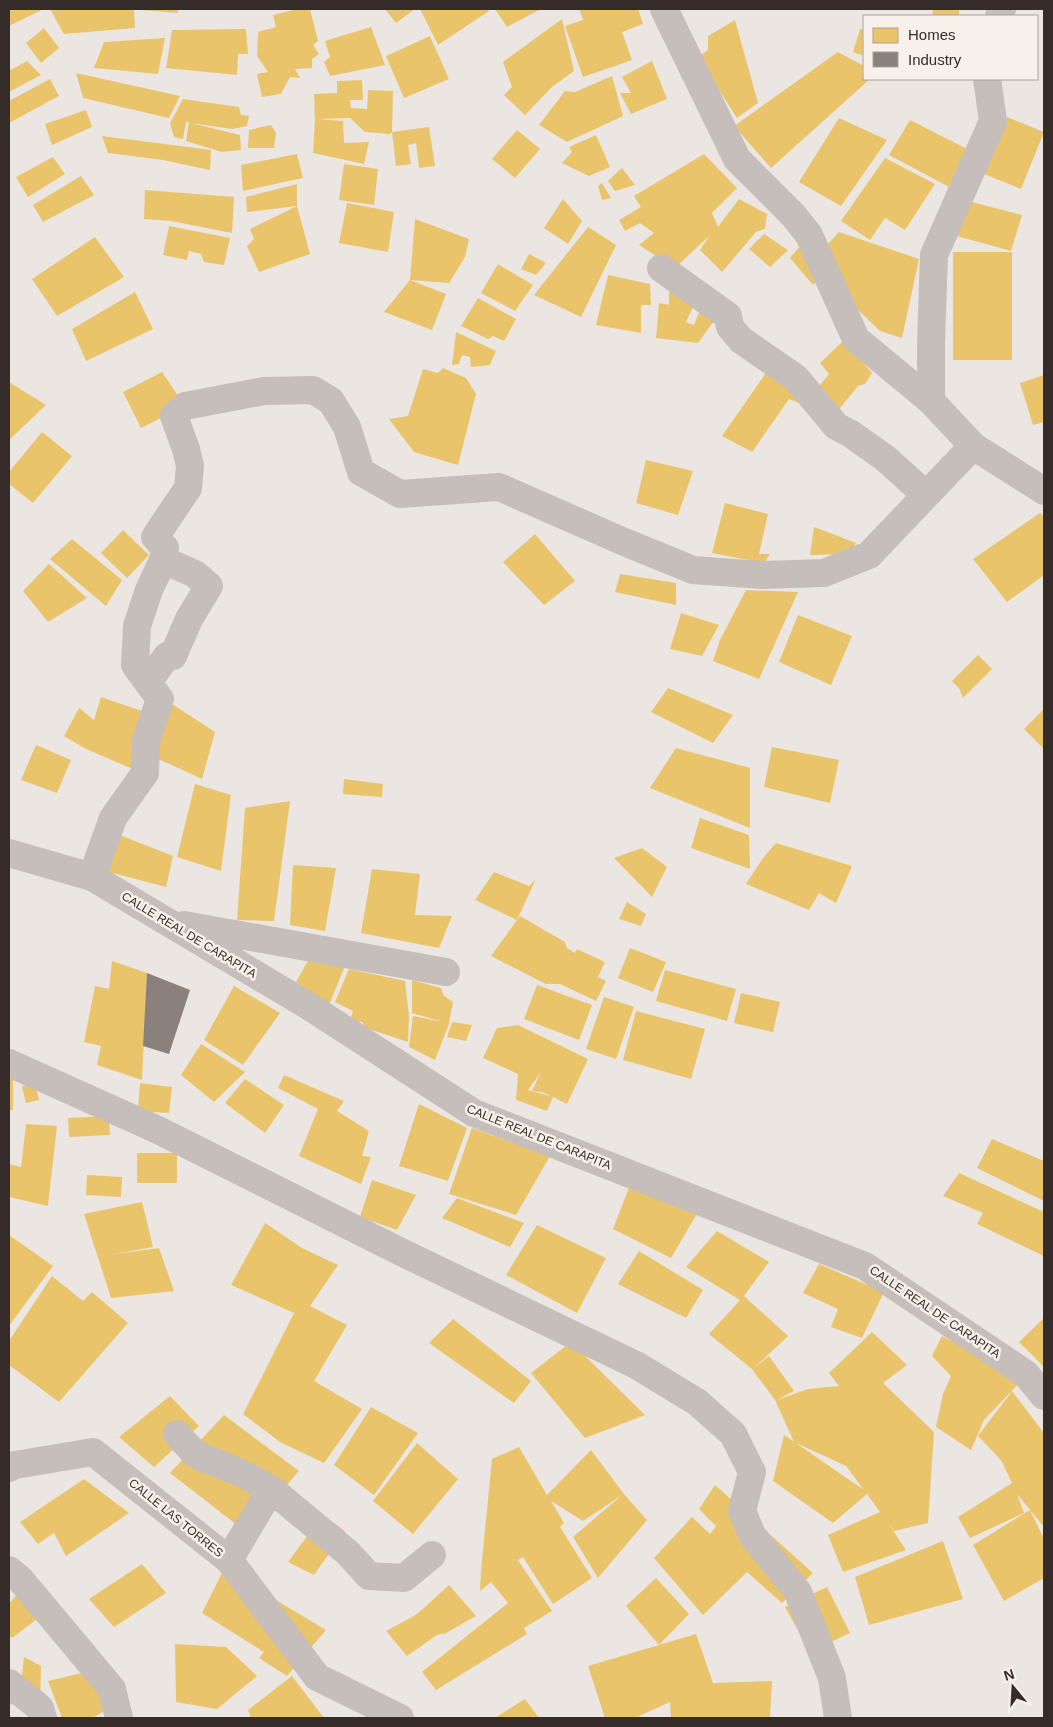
<svg xmlns="http://www.w3.org/2000/svg" width="1053" height="1727" font-family="Arial,sans-serif">
	<rect width="100%" height="100%" fill="#ece6e2"/>
	<!-- homes -->
	<path fill="#e9c46a" fill-rule="evenodd" d="M9,9H44L9,26Z
		M50,9H134L135,28L64,34Z
		M140,9H178V13L140,10Z
		M297,9H310L318,41L313,45L319,54L312,59V68L295,69L300,78L290,77L281,94L262,97L257,74L268,72L257,56L258,32L276,27L273,15Z
		M385,9H415L396,23Z
		M420,9H487L489,11L438,45Z
		M495,9H541L507,27Z
		M579,9H638L643,24L622,32L632,60L583,77L565,26L583,20Z
		M933,9H959V16H932Z
		M562,19L574,71L552,87L525,115L504,95L512,87L503,62Z
		M735,20L758,103L737,118L698,57L708,50V36Z
		M371,27L385,65L330,76L324,62L330,57L325,41Z
		M44,28L59,48L41,63L26,43Z
		M246,29L248,54H238L237,75L166,68L172,30Z
		M860,29H864V56L853,52Z
		M430,36L449,79L404,98L386,56Z
		M165,38L158,74L94,68L104,42Z
		M838,52L864,66V79H870L771,168L734,126Z
		M27,61L41,75L9,92V71Z
		M652,61L667,99L631,114L620,93H631L622,77Z
		M76,73L180,96L169,118L83,98Z
		M612,76L623,116L567,142L539,125L565,91L575,92Z
		M50,79L59,96L9,123V101Z
		M362,80L363,100H350L351,108L367,109L368,90L393,91L392,132L390,134L365,132L350,118L318,119L343,121L344,143L369,142L364,164L313,153L315,119L314,94L337,93V81Z
		M183,99L239,107L241,115L249,116L247,126L232,129L191,123L240,135L241,150L222,152L186,141L189,122H186L183,139L174,137L170,123Z
		M86,110L92,127L52,145L45,124Z
		M1007,117L1044,132L1021,189L984,174Z
		M839,118L887,140L841,206L799,182Z
		M910,120L975,153L953,189L889,155Z
		M271,125L276,133L274,148H248L249,130Z
		M429,127L435,166L419,168L416,143L408,145L411,164L396,166L392,132Z
		M517,130L540,149L515,178L492,159Z
		M596,135L610,167L589,176L562,163L572,152L569,147Z
		M102,136L211,150L210,170L163,160L108,153Z
		M297,154L303,178L243,191L241,165Z
		M704,154L737,188L712,213L718,227L739,199L767,214L765,229L756,232L722,272L700,250L709,236L675,268L639,245L654,233L640,223L625,231L619,220L641,207L634,196Z
		M53,157L65,174L28,197L16,177Z
		M885,158L935,184L905,230L885,218L870,240L841,221Z
		M344,164L378,169L374,205L339,200Z
		M622,168L635,185L615,191L608,181Z
		M81,176L94,195L43,222L33,205Z
		M602,183L611,198L602,200L598,186Z
		M297,184V206L247,212L246,197Z
		M145,190L234,197L232,233L171,221L144,219Z
		M563,199L582,221L568,244L544,228Z
		M972,202L1022,215L1011,251L957,236Z
		M347,203L394,212L388,252L339,243Z
		M297,206L310,254L259,272L247,246L254,239L250,229Z
		M415,219L469,239L465,257L449,283L410,280Z
		M169,226L230,238L224,265L204,262L201,254L189,251L187,260L163,255Z
		M588,227L616,245L581,317L534,295Z
		M839,232L919,259L902,338L880,331L849,301L827,245Z
		M764,234L788,250L770,267L749,249Z
		M95,237L124,277L57,316L32,279Z
		M799,247L824,274L813,285L790,258Z
		M953,252H1012V360H953Z
		M529,254L546,263L536,275L521,269Z
		M498,264L533,285L515,311L481,293Z
		M608,275L650,284L651,305H641V333L596,325Z
		M410,280L446,294L432,330L384,312Z
		M669,282L696,301L686,322L694,325L702,305L719,314L698,343L656,338L659,303L669,305Z
		M135,292L153,329L86,361L72,329Z
		M478,298L516,319L504,341L493,336L488,339L461,326Z
		M456,332L496,351L490,365L471,367L470,357L462,355L459,364L452,365Z
		M844,340L872,373L865,384L858,386L836,413L812,395L829,374L820,363Z
		M770,367L804,405L789,399L752,452L722,436Z
		M443,368L466,378L476,394L458,465L414,452L389,419L408,416L423,369L438,373Z
		M162,372L185,406L141,428L123,392Z
		M1044,375V422L1033,425L1020,383Z
		M9,382L46,405L9,440Z
		M42,432L72,456L33,503L9,484V472Z
		M646,460L693,471L678,515L636,503Z
		M725,503L768,514L759,554H770L764,563L712,553Z
		M1040,513L1044,517V575L1007,602L973,559Z
		M814,527L856,543L849,554L810,555Z
		M123,530L149,555L127,578L101,553Z
		M535,534L575,581L544,605L503,562Z
		M72,539L122,580L106,606L50,559Z
		M49,564L87,598L48,622L23,591Z
		M620,574L676,583V605L615,592Z
		M746,590L798,592L759,679L713,661L720,640Z
		M681,613L719,625L702,656L670,649Z
		M798,615L852,636L831,685L779,662Z
		M978,655L992,669L963,698L959,688L952,681Z
		M668,688L733,715L713,743L651,712Z
		M101,697L145,712L135,770L86,749L64,736L79,708L94,720Z
		M166,700L215,732L202,779L152,756Z
		M1044,709V749L1024,729Z
		M36,745L71,760L57,793L21,780Z
		M772,747L839,760L830,803L764,787Z
		M676,748L750,768V828L650,788Z
		M344,779L383,784L382,797L343,794Z
		M195,784L231,795L221,871L177,857Z
		M290,801L274,921L237,920L245,808Z
		M700,818L749,835L750,869L691,848Z
		M117,834L173,856L166,887L105,871Z
		M776,843L852,866L836,903L819,893L809,910L746,884L763,858Z
		M642,848L667,867L652,897L614,858Z
		M293,865L336,868L325,931L290,925Z
		M372,869L420,874L415,915L452,916L439,948L361,933Z
		M494,872L529,886L536,879L517,920L475,900Z
		M627,902L646,914L641,926L619,919Z
		M520,916L565,942L567,948L575,953L577,949L605,962L598,977L606,981L596,1001L560,984H546L491,956Z
		M630,948L666,962L653,992L618,978Z
		M310,957L345,966L329,1005L296,982Z
		M112,961L147,973L142,1080L97,1065L101,1046L84,1042L95,986L109,989Z
		M349,969L405,981L409,1016L408,1042L366,1028L362,1022L350,1021L353,1011L335,1002Z
		M665,970L736,989L727,1021L656,1001Z
		M412,980L441,988L444,996L453,1002L449,1024L435,1060L409,1047L413,1016L443,1022L412,1013Z
		M537,985L592,1005L579,1040L524,1019Z
		M234,986L280,1013L243,1065L204,1040Z
		M741,993L780,1002L773,1032L734,1023Z
		M604,997L634,1007L616,1059L586,1049Z
		M636,1011L705,1029L691,1079L623,1060Z
		M452,1022L472,1025L466,1041L447,1037Z
		M518,1025L588,1059L567,1104L553,1097L547,1111L516,1100L518,1074L483,1058L497,1028ZM541,1072L532,1091L542,1092L553,1097L528,1090Z
		M201,1044L245,1072L214,1102L181,1075Z
		M9,1067H13V1110H9Z
		M284,1075L344,1101L337,1111L369,1131L362,1156L371,1157L361,1184L299,1156L318,1109L278,1088Z
		M245,1079L284,1105L265,1133L225,1103Z
		M140,1083L172,1087L169,1113L138,1111Z
		M35,1084L39,1100L26,1103L22,1086Z
		M419,1104L467,1128L448,1181L399,1166Z
		M109,1116L110,1135L69,1137L68,1118Z
		M26,1124L57,1126L48,1206L9,1197V1164L21,1167Z
		M472,1128L550,1156L516,1215L449,1194Z
		M992,1139L1044,1161V1201L977,1168Z
		M137,1153H177V1183H137Z
		M959,1173L1044,1212V1256L977,1224L983,1213L943,1196Z
		M87,1175L122,1177L121,1197L86,1195Z
		M372,1180L416,1195L397,1230L360,1217Z
		M630,1185L698,1212L671,1258L613,1229Z
		M457,1198L524,1223L510,1247L442,1218Z
		M142,1202L153,1247L110,1255L159,1248L174,1291L111,1298L84,1214Z
		M265,1223L302,1248L338,1265L310,1306L347,1325L314,1381L362,1409L324,1463L280,1442L243,1414L294,1313L231,1285Z
		M537,1225L606,1258L577,1313L506,1275Z
		M717,1231L769,1262L744,1296L788,1336L754,1368L769,1356L794,1391L777,1400L808,1389L839,1386L829,1373L872,1332L907,1365L883,1383L934,1432L928,1523L894,1531L886,1520L906,1550L843,1572L828,1535L880,1512L867,1494L833,1523L773,1481L784,1435L793,1441L864,1490L846,1466L794,1442L775,1400L752,1369L709,1334L740,1300L686,1267Z
		M9,1235L53,1266L9,1326Z
		M639,1251L703,1290L686,1318L618,1284Z
		M819,1264L884,1292L862,1338L831,1327L838,1309L803,1293Z
		M52,1276L83,1301L92,1292L128,1323L59,1402L9,1365V1341Z
		M1044,1318V1367L1019,1342Z
		M453,1319L531,1381L514,1403L429,1343Z
		M942,1336L1023,1379L984,1420L971,1450L936,1427L943,1394L951,1376L932,1356Z
		M571,1342L645,1415L585,1438L531,1373Z
		M1012,1391L1044,1433V1527L1017,1494L1024,1513L970,1538L958,1517L1012,1483L1001,1460L978,1436Z
		M170,1396L199,1426L154,1467L119,1437Z
		M371,1407L418,1433L374,1495L334,1465Z
		M224,1415L299,1471L246,1532L170,1473Z
		M417,1443L458,1479L413,1534L373,1501Z
		M519,1447L547,1495L591,1450L624,1494L647,1520L598,1578L573,1537L622,1495L583,1521L551,1501L564,1523L560,1527L592,1578L553,1604L523,1557L518,1560L552,1611L524,1628L527,1634L436,1690L422,1672L508,1603L491,1582L480,1591L481,1570L492,1459Z
		M84,1479L129,1513L66,1556L54,1533L38,1544L20,1522Z
		M715,1485L813,1573L782,1603L747,1572L703,1615L654,1558L692,1517L710,1534L716,1526L699,1509Z
		M1030,1510L1044,1539V1578L1004,1601L973,1545Z
		M323,1515L345,1531L314,1575L288,1562Z
		M943,1541L963,1599L869,1625L855,1577Z
		M142,1564L166,1593L114,1627L89,1599Z
		M224,1569L326,1630L287,1676L259,1658L264,1652L202,1613Z
		M656,1578L689,1614L659,1645L696,1634L713,1683L772,1681L770,1718H671L670,1702L635,1718H605L588,1666L659,1645L626,1606Z
		M449,1585L476,1616L446,1633L437,1635L407,1656L386,1631L414,1616L424,1608Z
		M827,1587L850,1633L810,1652L785,1607Z
		M20,1590L45,1613L12,1638L9,1635V1604Z
		M175,1644L226,1647L257,1676L217,1709L176,1702Z
		M24,1657L41,1666L40,1708L9,1704V1683H21Z
		M90,1671L108,1709L92,1718H62L48,1681Z
		M292,1676L324,1718H251L248,1710Z
		M525,1699L539,1718H495Z"/>
	<!-- industry -->
	<path fill="#8a817c" d="M147,973L190,990L169,1054L143,1046Z"/>
	<g fill="none" stroke-linecap="round" stroke-linejoin="round">
		<!-- minor -->
		<path stroke="#c5bebb" stroke-width="28" d="M664,9L737,159L794,216L809,235L856,339L931,401L973,446L1044,491
			M999,16L1002,9
			M661,268L728,316L730,327L741,340L796,378L836,426L851,434L885,458L926,495
			M931,401V343L934,255L993,121L987,79
			M148,682L167,656H173L189,619L209,586L195,574L168,562L164,558
			M9,853L92,877L307,1005L474,1113L865,1266L1026,1374L1044,1396
			M92,877L113,818L145,773L146,741L160,699L135,665L137,626L149,590L164,558L165,548L155,537L188,488L190,466L186,449L174,416L185,406L264,391L313,390L331,401L347,427L361,472L400,494L499,487L622,541L693,570L762,575L824,573L869,555L973,446
			M184,925L446,972
			M9,1063L158,1130L399,1251L636,1365L697,1402L733,1434L752,1472L742,1511L752,1535L798,1592L832,1678L838,1718
			M177,1434L195,1454L241,1473L271,1489
			M9,1468L15,1465L93,1452L229,1560L317,1677L400,1718
			M229,1560L271,1489L348,1553L369,1576L404,1578L432,1555
			M9,1570L20,1579L112,1689L119,1718
			M9,1683L40,1708L43,1718"/>
	</g>
	<g text-anchor="middle" stroke-width="5" stroke-linejoin="round" paint-order="stroke">
		<!-- street labels -->
		<g font-size="12" fill="#352c2a" stroke="#f8f0eb">
			<text transform="translate(189 935) rotate(31)" y="4">CALLE REAL DE CARAPITA</text>
			<text transform="translate(539 1137) rotate(22)" y="4">CALLE REAL DE CARAPITA</text>
			<text transform="translate(935 1312) rotate(34)" y="4">CALLE REAL DE CARAPITA</text>
			<text transform="translate(176 1518) rotate(39)" y="4">CALLE LAS TORRES</text>
		</g>
	</g>
	<!-- border -->
	<rect width="1053" height="1727" fill="none" stroke="#352c2a" stroke-width="20"/>
	<!-- legend -->
	<rect x="863" y="15" width="175" height="65" fill="#f8f0eb" stroke="#aaa29e"/>
	<rect x="873" y="28" width="25" height="15" fill="#e9c46a" stroke="#aaa29e"/>
	<text x="908" y="40" font-size="15" fill="#352c2a">Homes</text>
	<rect x="873" y="52" width="25" height="15" fill="#8a817c" stroke="#aaa29e"/>
	<text x="908" y="65" font-size="15" fill="#352c2a">Industry</text>
	<!-- north arrow -->
	<g transform="translate(1013 1687) rotate(342)" stroke="#f8f0eb" stroke-width="4" paint-order="stroke">
	<path d="M0-4L9 19L0 12L-9 19Z" fill="#352c2a"/>
	<text y="-8" font-size="14" font-weight="bold" text-anchor="middle" fill="#352c2a">N</text>
	</g>
</svg>
